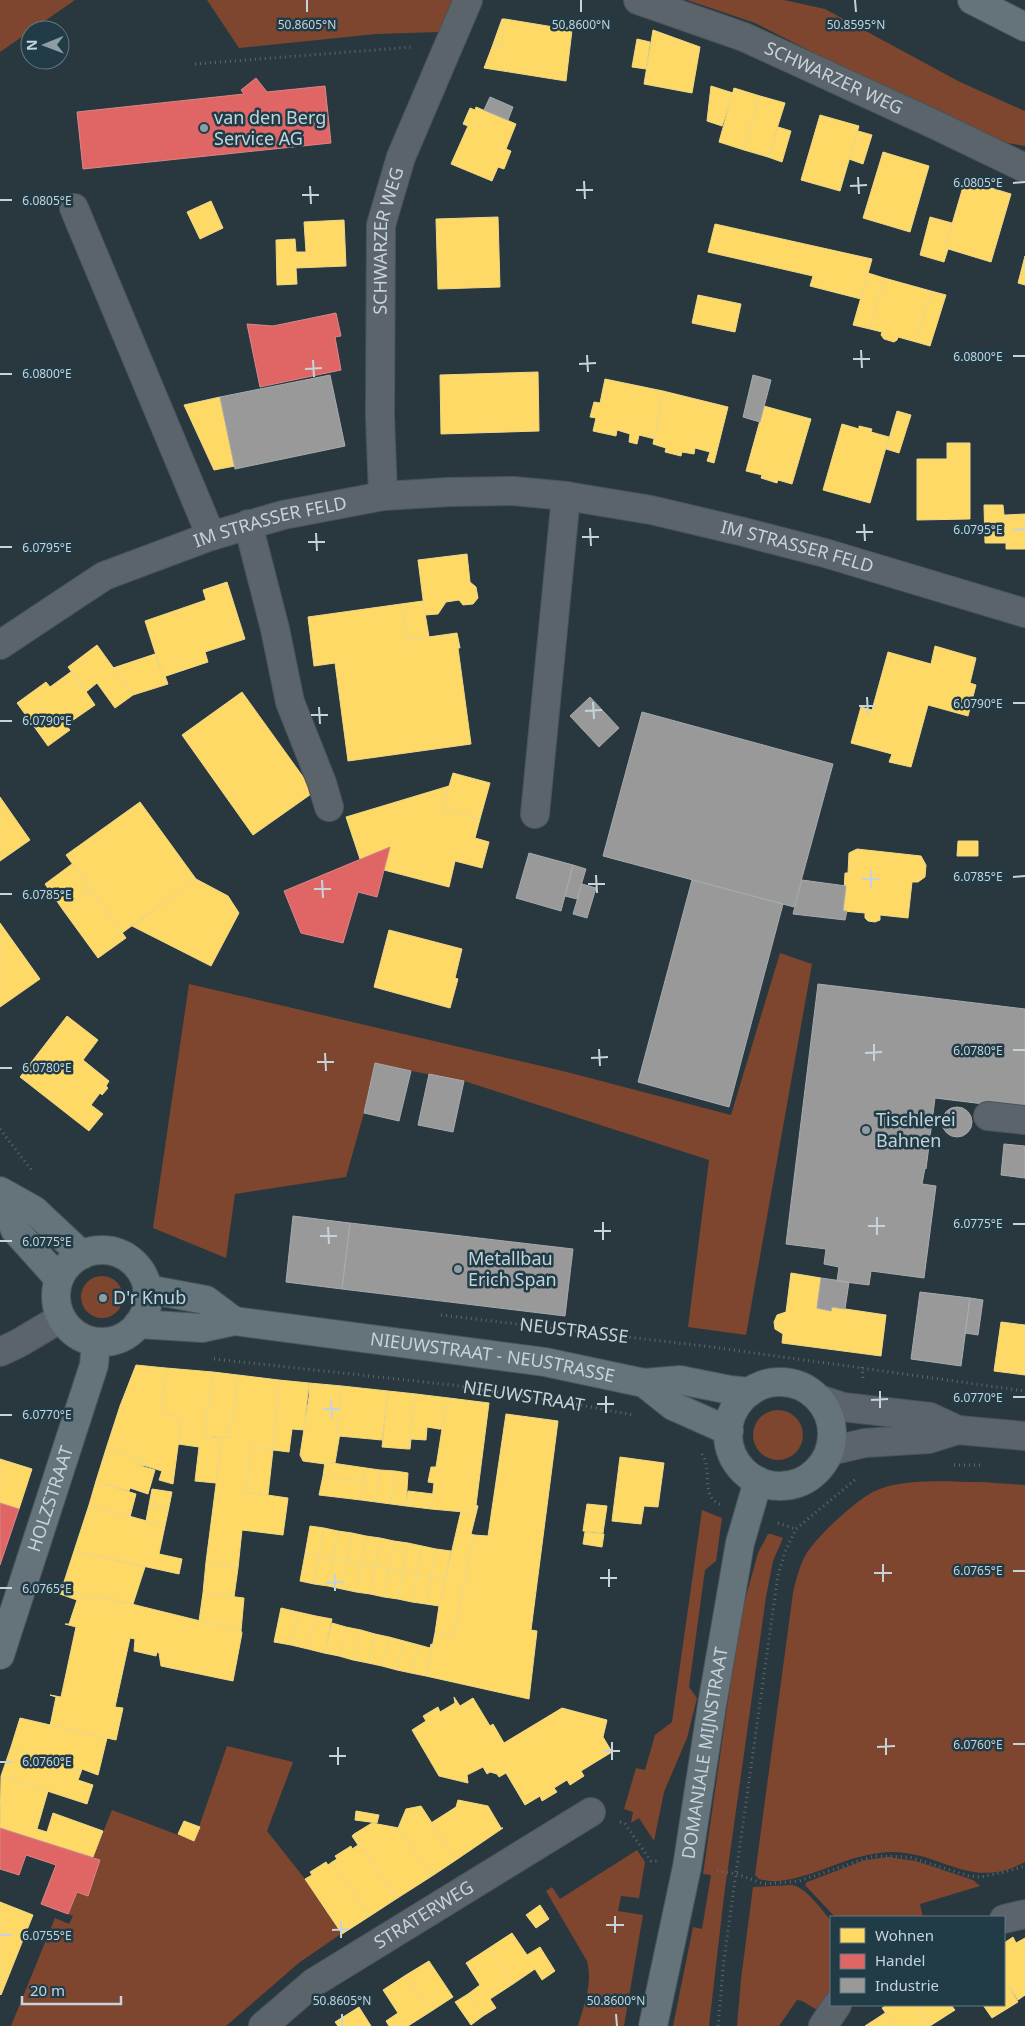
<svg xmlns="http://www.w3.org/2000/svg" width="1025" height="2026" font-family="'Noto Sans',sans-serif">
	<rect width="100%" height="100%" fill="#29383f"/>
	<!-- green -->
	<path fill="#7e452f" d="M0,0H75L0,52Z
		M207,0H455L440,32L376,34L239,48Z
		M687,0H784L825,9L960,82L1025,111V146L1008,143L952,120L828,60L755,23Z
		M780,953L812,964L746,1335L688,1327L709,1160L464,1081L375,1064L364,1113L346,1177L235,1194L226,1258L153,1228L189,984L563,1071L731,1115Z
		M81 1297a21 21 0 1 1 42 0a21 21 0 1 1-42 0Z
		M753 1435a25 25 0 1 1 50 0a25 25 0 1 1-50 0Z
		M981,1482L1025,1485V1862C970,1892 941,1850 888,1852C877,1853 866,1855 855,1858C828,1866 786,1888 759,1879L755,1875L793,1593C796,1580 799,1568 805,1556C814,1539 851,1505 868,1495C875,1490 884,1487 893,1485C921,1479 953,1482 981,1482Z
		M702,1510L722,1518L716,1561L705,1570L689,1687L697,1698L687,1738L664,1792L654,1841L639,1818L631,1823L633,1812L624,1809L636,1768L645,1770L655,1735L672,1722Z
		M768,1534H771L783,1538L773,1561L766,1597L724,1896L709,2026H673L693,1927L702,1929L711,1875L703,1874L740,1618L758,1553Z
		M227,1746L293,1762L267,1831L305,1879L341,1934L300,1962L226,2026H11L55,1918L69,1924L73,1916L68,1914L77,1892L88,1895L100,1860L93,1857L112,1810L194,1841Z
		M637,1850L645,1862L639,1898L621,1896L618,1911L643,1915L624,2026H578C584,2005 593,1983 587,1961L546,1891L552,1887L560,1899Z
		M888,1857L916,1861L973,1880L980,1886L920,1904L923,1917H835L805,1885L807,1882L865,1860Z
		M791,1885C804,1885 823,1911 831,1921V1993L820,2009L817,2010L802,2001L797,2000L779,2026H737L741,1979L753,1887Z"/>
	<!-- homes -->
	<path fill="#ffd966" stroke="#eed889" d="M502,19H505L501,48L492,47Z
		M505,19L572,30L566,81L484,68L492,47L501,48Z
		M653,30L700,47L692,93L644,84Z
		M637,39L650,42L646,69L632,67Z
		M711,86L733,93L722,126L707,121Z
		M734,88L760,96L744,150L719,142Z
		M760,96L785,103L768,157L744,150Z
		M476,107L516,124L506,149L511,151L504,169L498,167L492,181L451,164L468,126L463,124L470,108L475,110Z
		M820,115L859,126L840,191L801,180Z
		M778,127L791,131L782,162L768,157Z
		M858,131L872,135L863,164L849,159Z
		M883,152L929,166L910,232L863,218Z
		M965,180L1011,194L991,262L945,248Z
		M211,201L223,228L200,239L187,212Z
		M498,217L500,287L438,289L436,219Z
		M930,217L952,223L945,248L948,249L944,262L920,255Z
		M344,220L346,266L296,268L297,284L277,285L276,240L295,239L296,252H306L304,222Z
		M715,224L872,259L861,299L810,286L813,276L708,252Z
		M1025,256V285L1018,283Z
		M868,273L884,278L870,329L853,325Z
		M884,278L931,291L916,342L898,337L897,340L894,342L884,339L881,335L882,332L870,329Z
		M931,291L946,295L930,346L916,342Z
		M698,295L741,304L735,332L692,323Z
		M538,372L539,431L441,434L440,375Z
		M605,379L663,391L655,439L639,435L637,444L629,442L630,434L617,430L616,436L593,431L596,418L590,417L594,402L600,403Z
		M663,391L728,407L714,463L707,461L710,452L695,448L694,454L682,452L681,456L665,452L666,448L653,444Z
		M220,397L235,466L214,470L184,405Z
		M764,406L811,419L792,484L778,480L777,483L761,478L762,475L746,471Z
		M897,411L911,415L899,453L886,449Z
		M842,424L859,429V426L872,429L871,432L889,437L870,503L823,490Z
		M947,443H970V519L917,520V459H947Z
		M984,505H1003L1004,515H1006V543H985Z
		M1025,514V549H1006V515Z
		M467,554L470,582L476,587L478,598L473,604L463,605L459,600L446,602L438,614L425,615L418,560Z
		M227,582L245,639L205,652L208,662L163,677L145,621L206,600L203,590Z
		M423,601L429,637L407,640L401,604Z
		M401,604L407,640L457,633L460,648H458L471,744L348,761L335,663L314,666L308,617Z
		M97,645L133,695L115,708L97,683L86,692L68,667Z
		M935,646L976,658L970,683L976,685L968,716L928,705L911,767L889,762L892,754L851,743L861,707L872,710L888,652L931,664Z
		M155,654L163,677L165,676L168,684L133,695L113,668Z
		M72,671L95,705L66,725L70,730L48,746L17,703L46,682L50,687Z
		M242,692L314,792L253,835L182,735Z
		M453,773L490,783L480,819L442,809Z
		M449,786L442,809L480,819L475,838L489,842L482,868L455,861L449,887L384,870L390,847L360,859L346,817Z
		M0,797L30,840L0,861Z
		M140,802L196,879L122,933L66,855Z
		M958,841H978V856H957Z
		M857,849L921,856L926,865L925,877L918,882H912L908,918L880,915V920L875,922L868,921L865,918V913L843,911L845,873H848L849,853Z
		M72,864L91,889L63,910L45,884Z
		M196,879L228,896L239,913L211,966L132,926Z
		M91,889L126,938L98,958L63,910Z
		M0,923L40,979L0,1007Z
		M389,930L462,949L455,978L458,979L450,1008L374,987Z
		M67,1016L98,1040L83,1060L109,1081L106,1086L108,1088L102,1095L100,1093L91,1105L103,1114L89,1131L20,1077Z
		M791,1273L821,1278L817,1308L831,1311L832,1307L886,1315L881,1356L782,1343L783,1334L775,1329L774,1322L777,1315L786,1312Z
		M1001,1322L1025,1325V1375L994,1371Z
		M136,1365L166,1368L161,1414L182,1416L173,1484L159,1480L162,1471L146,1466L147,1463L142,1462V1459L106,1449L120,1406Z
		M166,1368L213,1372L204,1436L222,1438L216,1483L195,1481L199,1447L178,1444L182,1416L161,1414Z
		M213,1372L238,1375L233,1422H230L229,1438L204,1436Z
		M238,1375L279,1380L273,1450L251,1447L246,1492L288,1498L283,1535L242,1530L238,1568L206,1562L222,1438H229L230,1422H233Z
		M279,1380L309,1383L304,1430L292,1429L289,1452L273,1450Z
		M309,1383L342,1386L336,1433H340L335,1463L325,1462V1464L303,1461L300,1455L309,1397Z
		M342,1386L388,1391L382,1440L339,1436L340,1433H336Z
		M388,1391L416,1394L408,1449L382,1447Z
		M416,1394L449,1398L442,1427L439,1429L427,1427L426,1440L411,1439L410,1449H408Z
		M449,1398L489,1403L475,1513L431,1509L434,1483L428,1482L431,1467H436L442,1429H439L442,1427Z
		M506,1414L558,1421L531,1630L537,1631L529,1699L426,1676L435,1633L453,1637L474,1535L488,1536Z
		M251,1447L273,1450L268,1495L246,1492Z
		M106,1449L142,1459V1462L147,1463L146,1466L137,1465L155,1470L148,1494L130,1488L129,1491L96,1481Z
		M620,1457L664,1463L658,1507L644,1506L641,1524L612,1521Z
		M0,1459L32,1469L19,1509L0,1503Z
		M325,1462L366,1468L364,1481L323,1476Z
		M366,1468L380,1470L376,1502L361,1500Z
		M380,1470L395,1471L391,1504L376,1502Z
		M395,1471L408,1473L406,1506L391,1504Z
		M323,1476L364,1481L361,1500L319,1495Z
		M96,1481L136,1494L130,1517L89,1505Z
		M152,1489L172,1492L169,1507L149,1505Z
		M408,1491L433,1494L431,1509L406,1506Z
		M587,1504L607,1506L603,1533L583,1531Z
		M89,1505L165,1526L159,1554L182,1559L179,1574L74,1551Z
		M149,1505L169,1507L165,1526L146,1521Z
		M476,1505L478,1506L471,1534L474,1535L453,1637L435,1633L439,1606L461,1511L475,1513Z
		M310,1526L324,1528L319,1556L305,1554Z
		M324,1528L338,1531L333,1559L319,1556Z
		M338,1531L352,1533L347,1561L333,1559Z
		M585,1532L604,1534L602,1547L583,1544Z
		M352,1533L366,1536L361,1564L347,1561Z
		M366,1536L380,1538L375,1566L361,1564Z
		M380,1538L394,1541L389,1569L375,1566Z
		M394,1541L408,1543L403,1571L389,1569Z
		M408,1543L422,1546L417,1574L403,1571Z
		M422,1546L436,1549L431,1576L417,1574Z
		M436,1549L451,1551L445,1579L431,1576Z
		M74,1551L145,1567L133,1604L99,1596L97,1601L61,1591Z
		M305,1554L319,1556L314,1584L300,1581Z
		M319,1556L333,1559L328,1586L314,1584Z
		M333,1559L347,1561L342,1589L328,1586Z
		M347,1561L361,1564L356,1592L342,1589Z
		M206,1562L238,1568L234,1597L203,1593Z
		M361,1564L375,1566L370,1594L356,1592Z
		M375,1566L389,1569L384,1597L370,1594Z
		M389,1569L403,1571L398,1599L384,1597Z
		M403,1571L417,1574L412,1602L398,1599Z
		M417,1574L431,1576L426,1604L412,1602Z
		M431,1576L445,1579L439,1606L426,1604Z
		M61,1591L97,1601L99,1596L241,1631L242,1633L233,1681L161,1666L159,1653L157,1652L156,1656L134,1651L135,1639L130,1638L115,1707L123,1708L116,1740L50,1726L56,1697L50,1695L61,1697L76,1627L65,1624H69L77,1600L60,1594Z
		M203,1593L244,1598L241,1631L199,1621Z
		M281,1608L298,1612L291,1645L274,1642Z
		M298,1612L316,1616L308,1649L291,1645Z
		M316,1616L332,1619L324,1653L308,1649Z
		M332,1623L346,1627L339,1656L324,1653Z
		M346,1627L361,1630L353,1660L339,1656Z
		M361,1630L375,1634L368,1663L353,1660Z
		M375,1634L389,1637L382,1666L368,1663Z
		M389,1637L404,1641L397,1670L382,1666Z
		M404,1641L419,1645L411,1673L397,1670Z
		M431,1644L433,1645L426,1676L411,1673L419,1645L430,1648Z
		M454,1697L460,1706L473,1698L490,1726L493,1724L504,1743L562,1708L607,1720L603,1737L612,1752L581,1771L584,1776L570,1785L567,1780L554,1788L557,1792L542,1801L540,1796L525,1805L506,1773L499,1777L497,1774L490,1772L487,1774L483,1767L467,1775L468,1783L439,1776L412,1730L426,1721L423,1716L438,1707L440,1712L455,1703Z
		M20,1718L107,1738L98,1775L82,1769L81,1772L11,1747Z
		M11,1747L81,1772L78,1780L93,1785L87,1804L1,1776Z
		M1,1776L48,1791L37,1829L47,1832L53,1813L103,1831L93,1857L0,1828Z
		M458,1800L488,1806L501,1828H503L456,1860L431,1823L456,1807Z
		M421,1806L456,1860L432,1876L398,1828L406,1809Z
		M356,1811L379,1815L377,1823L355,1820Z
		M184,1821L200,1827L194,1841L178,1834Z
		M372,1823L399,1828L432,1876L396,1899L354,1834Z
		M354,1834L396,1899L370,1916L332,1862L337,1859L335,1856L351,1846L352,1849L358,1845L352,1836Z
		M326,1862L328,1865L332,1862L370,1916L342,1934L305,1879L312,1875L310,1872Z
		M0,1902L33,1915L1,1995L0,1994Z
		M540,1905L549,1919L536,1928L526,1915Z
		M512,1933L527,1955L540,1947L555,1971L542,1980L535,1969L513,1984L489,1948Z
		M1013,1937L1016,1943L1025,1938V1995L1018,2000L1004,1979V1943Z
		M489,1948L513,1984L490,1999L496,2008L483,2016L468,1994L480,1985L466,1963Z
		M429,1961L453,1997L430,2012L406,1975Z
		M406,1975L430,2012L408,2026H389L386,2021L398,2013L383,1990Z
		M1004,1979L1018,2002L992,2018L983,2005H1004Z
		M468,1994L483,2016L471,2025L455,2002Z
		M887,2005H916L930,2026H895L882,2008Z
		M916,2005H951L955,2010L930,2026Z
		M359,2007L371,2026H338L335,2022Z
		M886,2012L895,2026H865L885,2013Z"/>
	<!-- shops -->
	<path fill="#e06666" stroke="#d88789" d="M256,78L267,92L325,86L331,143L83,169L77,112L244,94L241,90Z
		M336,313L341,336L335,337L341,370L260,387L247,324L273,326Z
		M390,847L377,897L358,892L343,943L301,933L284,891Z
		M0,1503L19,1509L0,1565Z
		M0,1828L100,1860L88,1896L77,1892L68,1914L41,1904L56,1865L26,1855L19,1875L0,1869Z"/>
	<!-- industry -->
	<path fill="#999" stroke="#a6abad" d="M490,97L513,107L508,120L484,110Z
		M330,375L345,446L235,469L220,397Z
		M753,375L771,380L760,422L743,417Z
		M590,697L619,728L599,747L570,716Z
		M642,712L833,764L794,907L603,856Z
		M529,853L573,865L561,911L516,898Z
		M573,865L586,869L577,899L565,896Z
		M692,880L783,904L729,1107L638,1082Z
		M802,880L846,886L843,911H847L845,920L793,914Z
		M582,884L596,888L587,918L573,914Z
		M818,984L1025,1009V1109L935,1098L926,1169L925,1168L922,1184L936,1186L924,1278L871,1271L869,1285L837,1281L839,1267L824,1264L826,1249L786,1244Z
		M375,1063L411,1071L399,1121L364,1113Z
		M429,1074L464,1081L453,1132L418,1125Z
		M942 1122a15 15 0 1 1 30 0a15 15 0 1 1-30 0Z
		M1004,1144L1025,1146V1178L1001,1175Z
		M293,1216L350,1223L342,1289L286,1282Z
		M350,1223L573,1249L565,1316L342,1289Z
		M821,1278L849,1282L845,1309L832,1307L831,1311L817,1308Z
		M920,1292L970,1298L961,1366L911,1359Z
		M970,1298L983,1300L978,1335L965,1333Z"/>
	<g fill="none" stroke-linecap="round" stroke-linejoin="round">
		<defs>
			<g id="minor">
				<path id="s3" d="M638,0L744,37L938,126L1025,168"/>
				<path d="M74,208L211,536"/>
				<path id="s4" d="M383,496L380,416L381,225L401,157L468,0"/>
				<path d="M248,524L275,629L290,702L322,783L329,807"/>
				<path id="s5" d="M0,645L104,576L211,536L283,515L383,496L449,492L513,491L566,496L651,510L744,532L825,553L1025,613"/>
				<path d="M535,814L566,496"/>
				<path d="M988,1116L1025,1120"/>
				<path d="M0,1352L19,1343L61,1318"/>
				<path d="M819,1399L843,1407L930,1417L958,1430L1025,1436"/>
				<path d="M830,1451L865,1443L929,1439L958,1430"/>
				<path d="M1004,1919L1025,1914"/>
				<path id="s6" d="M263,2026L313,1983L591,1812"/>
				<path d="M823,2026L837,2005"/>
			</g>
			<g id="major">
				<path d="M972,0L1025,27"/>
				<path d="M0,1191L34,1210L82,1255"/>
				<path d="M0,1193L15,1230L59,1279"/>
				<circle cx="102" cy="1296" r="46"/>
				<path d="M147,1289L206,1300L234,1321"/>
				<path id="s7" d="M138,1324L202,1328L234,1321L545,1362L644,1383L680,1380L730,1390L750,1392"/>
				<circle cx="780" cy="1434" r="52"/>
				<path d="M644,1383L673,1406L729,1431"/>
				<path id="s8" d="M0,1655L94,1365L96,1342"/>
				<path id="s9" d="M653,2026L687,1867L712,1705L740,1543L758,1481"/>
			</g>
		</defs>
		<!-- minor casing -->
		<use href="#minor" stroke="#49555b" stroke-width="30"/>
		<!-- major casing -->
		<use href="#major" stroke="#49555b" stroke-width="30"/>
		<!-- path -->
		<g stroke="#5e696e" stroke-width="3" stroke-dasharray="1 4" stroke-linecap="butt">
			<path d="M195,64L413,47"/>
			<path d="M0,1129L32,1171"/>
			<path d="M112,1244L125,1257L138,1259"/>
			<path id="s1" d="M441,1315L712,1347L1025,1391"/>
			<path id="s2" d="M214,1359L452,1385L569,1403L633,1415"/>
			<path d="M862,1367L863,1379"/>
			<path d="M702,1454C704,1457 706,1461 706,1465C709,1478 704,1499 720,1504"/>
			<path d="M954,1465H980"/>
			<path d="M778,1523L796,1529"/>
			<path d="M620,1822L625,1824L651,1861H657"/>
			<path d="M717,1871L737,1874L764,1884L799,1881L874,1856L909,1857L969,1876L981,1877L1005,1872L1025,1866"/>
			<path d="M718,2026L724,1959L778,1575L785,1552L796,1529L857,1478"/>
		</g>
		<!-- minor -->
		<use href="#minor" stroke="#5a646a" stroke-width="28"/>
		<!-- major -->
		<use href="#major" stroke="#64747a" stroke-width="28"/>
	</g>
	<!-- ticks -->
	<path fill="none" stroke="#c5d4db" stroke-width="2" d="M307,0V12M581,0V12M855,0L856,12M858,177L859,194M584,181L585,199M1013,183L1025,182M310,186L311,204M850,186L867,185M576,190H593M302,195H319M0,200H12M861,350L862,368M587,355L588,372M1013,356H1025M853,359H870M313,360L314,377M579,364L596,363M305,369L322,368M0,374H12M864,524L865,541M590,528L591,546M1013,530L1025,529M856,532H873M316,533L317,551M582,537H599M308,542H325M0,547H12M867,697L868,714M593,702L594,719M1013,703H1025M859,706H876M319,707L320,724M585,711L602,710M311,715H328M0,721H12M871,870V888M596,875L597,893M1013,877L1025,876M862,879H879M322,880L323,898M588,884H605M314,889H331M0,894H12M874,1044V1061M599,1049L600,1066M1013,1050H1025M325,1053L326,1071M865,1053L882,1052M591,1058L608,1057M317,1062H334M0,1068H12M877,1217V1235M603,1222V1240M1013,1224H1025M868,1226H885M328,1227L329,1244M594,1231H611M320,1236H337M0,1241H12M880,1391V1408M606,1396V1413M1013,1397H1025M331,1400L332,1418M871,1400L888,1399M597,1404H614M323,1409H340M0,1415H12M883,1564V1582M609,1569V1587M1013,1571H1025M874,1573H892M335,1574V1591M600,1578H617M326,1583L343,1582M0,1588H12M886,1738V1755M612,1742V1760M1013,1744H1025M338,1747V1765M877,1747L895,1746M603,1751H620M329,1756H346M0,1762H12M615,1916V1933M341,1921V1938M606,1925H624M332,1930L349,1929M0,1935H12M342,2014V2026M616,2014L617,2026"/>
	<!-- markers -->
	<g fill="#8e9da4" stroke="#213b47" stroke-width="2">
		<circle cx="204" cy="128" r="5"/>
		<circle cx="866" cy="1130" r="5"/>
		<circle cx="458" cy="1269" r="5"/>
		<circle cx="103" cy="1298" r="5"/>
	</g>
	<g text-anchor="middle" stroke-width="5" stroke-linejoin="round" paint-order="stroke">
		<!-- street labels -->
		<g font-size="18" fill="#c5d4db" stroke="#213b47">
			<text dy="6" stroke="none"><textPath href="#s3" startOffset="211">SCHWARZER WEG</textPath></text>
			<text dy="6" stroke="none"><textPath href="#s4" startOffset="256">SCHWARZER WEG</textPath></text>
			<text dy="6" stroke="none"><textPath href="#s5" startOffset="300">IM STRASSER FELD</textPath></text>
			<text dy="6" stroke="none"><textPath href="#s5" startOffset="836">IM STRASSER FELD</textPath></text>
			<text dy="6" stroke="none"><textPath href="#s1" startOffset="134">NEUSTRASSE</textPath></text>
			<text dy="6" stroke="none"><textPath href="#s7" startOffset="358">NIEUWSTRAAT - NEUSTRASSE</textPath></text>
			<text dy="6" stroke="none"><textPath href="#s2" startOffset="312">NIEUWSTRAAT</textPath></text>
			<text dy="6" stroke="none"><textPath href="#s8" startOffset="164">HOLZSTRAAT</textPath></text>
			<text dy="6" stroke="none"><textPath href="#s9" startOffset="278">DOMANIALE MIJNSTRAAT</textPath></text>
			<text dy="6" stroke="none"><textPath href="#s6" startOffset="196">STRATERWEG</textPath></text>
		</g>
		<!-- poi labels -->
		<g font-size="18" fill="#c5d4db" stroke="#213b47" text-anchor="start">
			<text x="214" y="124">van den Berg<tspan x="214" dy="21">Service AG</tspan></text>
			<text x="876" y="1126">Tischlerei<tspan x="876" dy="21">Bahnen</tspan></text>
			<text x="468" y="1265">Metallbau<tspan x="468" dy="21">Erich Span</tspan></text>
			<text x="113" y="1304">D'r Knub</text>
		</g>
	</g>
	<g font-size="12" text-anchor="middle" fill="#c5d4db" stroke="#213b47" stroke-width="5" stroke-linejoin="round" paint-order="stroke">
		<text x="307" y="29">50.8605°N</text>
		<text x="581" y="29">50.8600°N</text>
		<text x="856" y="29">50.8595°N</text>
		<text x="978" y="187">6.0805°E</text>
		<text x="47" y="205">6.0805°E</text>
		<text x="978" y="361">6.0800°E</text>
		<text x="47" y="378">6.0800°E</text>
		<text x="978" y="534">6.0795°E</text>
		<text x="47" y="552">6.0795°E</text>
		<text x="978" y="708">6.0790°E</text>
		<text x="47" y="725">6.0790°E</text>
		<text x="978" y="881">6.0785°E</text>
		<text x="47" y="899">6.0785°E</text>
		<text x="978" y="1055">6.0780°E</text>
		<text x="47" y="1072">6.0780°E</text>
		<text x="978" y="1228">6.0775°E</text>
		<text x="47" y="1246">6.0775°E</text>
		<text x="978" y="1402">6.0770°E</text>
		<text x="47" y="1419">6.0770°E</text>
		<text x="978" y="1575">6.0765°E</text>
		<text x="47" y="1593">6.0765°E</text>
		<text x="978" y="1749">6.0760°E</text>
		<text x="47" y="1766">6.0760°E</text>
		<text x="47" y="1940">6.0755°E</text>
		<text x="342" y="2005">50.8605°N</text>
		<text x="616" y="2005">50.8600°N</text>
	</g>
	<!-- legend -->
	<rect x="830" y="1916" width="175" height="90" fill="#213b47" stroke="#637882"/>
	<rect x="840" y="1928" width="25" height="15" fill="#ffd966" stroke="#637882"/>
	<text x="875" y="1941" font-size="15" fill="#c5d4db">Wohnen</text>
	<rect x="840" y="1954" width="25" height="15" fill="#e06666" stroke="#637882"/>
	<text x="875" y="1966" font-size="15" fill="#c5d4db">Handel</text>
	<rect x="840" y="1978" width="25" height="15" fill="#999999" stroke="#637882"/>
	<text x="875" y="1991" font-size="15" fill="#c5d4db">Industrie</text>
	<!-- north arrow -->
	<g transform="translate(45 45) rotate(269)"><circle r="24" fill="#213b47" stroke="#637882"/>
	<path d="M0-4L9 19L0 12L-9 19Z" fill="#8e9da4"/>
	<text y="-8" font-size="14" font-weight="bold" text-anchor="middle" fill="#c5d4db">N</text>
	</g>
	<!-- scale -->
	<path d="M22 1996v8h99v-8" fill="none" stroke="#c5d4db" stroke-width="2.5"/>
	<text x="30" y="1996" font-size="15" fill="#c5d4db" stroke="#213b47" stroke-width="4" paint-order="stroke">20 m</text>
</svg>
